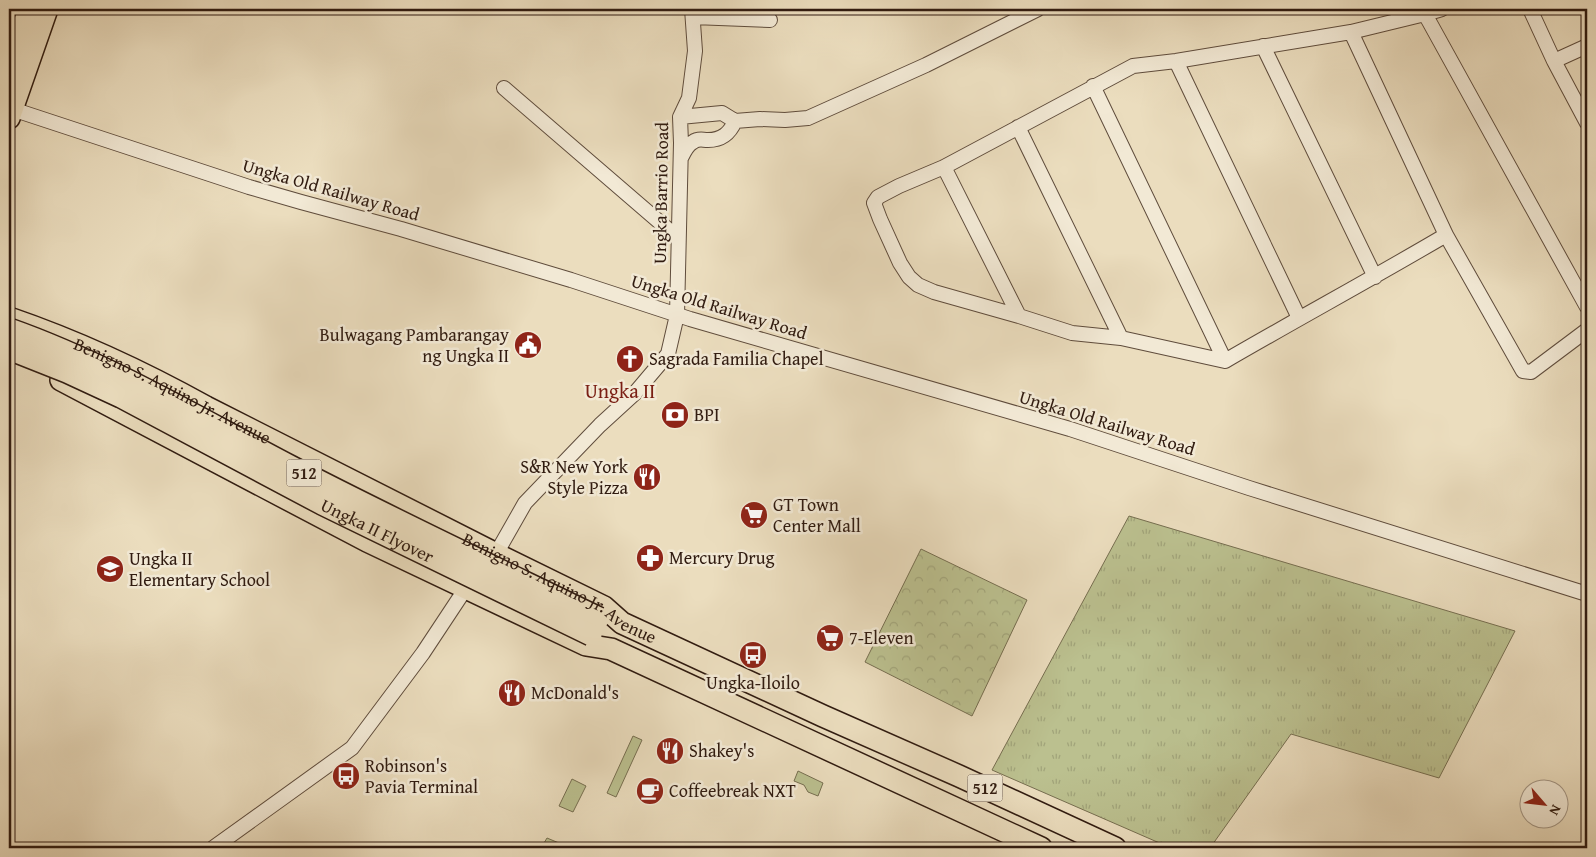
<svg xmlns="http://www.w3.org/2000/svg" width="1596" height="857" font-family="'Gentium Book Plus',serif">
	<defs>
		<pattern id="grass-tufts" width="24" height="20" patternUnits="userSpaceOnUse" patternTransform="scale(1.25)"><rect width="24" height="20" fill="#bbc08f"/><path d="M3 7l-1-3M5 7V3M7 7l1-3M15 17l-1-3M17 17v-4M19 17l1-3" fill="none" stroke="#a1a47a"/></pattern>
		<pattern id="forest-crowns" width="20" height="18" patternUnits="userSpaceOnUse" patternTransform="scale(1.25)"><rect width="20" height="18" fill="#bbc08f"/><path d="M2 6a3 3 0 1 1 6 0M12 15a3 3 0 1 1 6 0" fill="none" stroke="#a1a47a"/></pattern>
	</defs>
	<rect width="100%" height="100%" fill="#ebddbe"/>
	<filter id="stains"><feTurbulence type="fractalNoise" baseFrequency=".004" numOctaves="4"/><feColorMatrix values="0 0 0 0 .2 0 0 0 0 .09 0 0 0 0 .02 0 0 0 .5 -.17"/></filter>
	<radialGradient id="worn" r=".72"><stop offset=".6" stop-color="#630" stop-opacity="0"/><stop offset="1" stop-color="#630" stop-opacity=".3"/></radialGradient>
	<!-- grass -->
	<path fill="url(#grass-tufts)" stroke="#766e50" d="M1129,516L1515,631L1439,778L1291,734L1210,848H1171L992,770Z"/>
	<!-- forest -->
	<path fill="url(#forest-crowns)" stroke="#766e50" d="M921,549L1027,600L972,716L865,662Z"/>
	<!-- garden -->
	<path fill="#bbc08f" stroke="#766e50" d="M633,736L642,740L616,797L607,793Z
		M798,771L823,783L818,796L808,792L804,785L794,781Z
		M572,779L586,786L573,812L559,806Z
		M547,838L559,843V848H541Z"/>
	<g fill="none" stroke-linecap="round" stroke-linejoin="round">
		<defs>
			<path id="street" d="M1442,9L1425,14L1351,32L1176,61L1133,66L944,167L899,186L878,197L874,203L880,219L900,263L909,277L918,285L934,292L1019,316L1072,333L1121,338L1225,361C1299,318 1373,278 1446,235
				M1530,9L1554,61L1587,123
				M1425,14L1587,307
				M693,17L770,20
				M1351,32L1446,235L1523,371L1531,372L1587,330
				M1263,46L1375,277
				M1176,61L1299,318
				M1554,61L1587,46
				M1093,86L1225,361
				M504,88L678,238
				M12,109L249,187L301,202L401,229L571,280L690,319L1070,429L1249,488L1587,594
				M680,117L722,113L735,121
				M735,121L760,119L785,120L808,118L926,65L1038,9
				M1018,127L1121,338
				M681,158C684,152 687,145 693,142C698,138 702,140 708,140C722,140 730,133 735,121
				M944,167L1019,316
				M496,554L525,503L600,425L635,393L668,354L677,315L681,143L680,117L689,98L695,51L692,9
				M213,848L352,748L423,653L466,588"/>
			<g id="primary">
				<path d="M9,67L29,9"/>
				<path d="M9,118L47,9"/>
				<path id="s1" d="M9,318C76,341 143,372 206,407L496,554L604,607L622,623L823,716L959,776L1115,848"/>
				<path d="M61,380L367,541L586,645L611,649L1041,848"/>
			</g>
		</defs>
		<!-- street casing -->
		<use href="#street" stroke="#5f4c3c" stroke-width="16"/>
		<!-- primary casing -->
		<use href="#primary" stroke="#301b10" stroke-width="24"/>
		<!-- street -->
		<use href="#street" stroke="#f2e9d5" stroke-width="14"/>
		<!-- primary -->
		<use href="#primary" stroke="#ebddbe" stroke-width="21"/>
		<defs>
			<g id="primary-bridge">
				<path d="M9,329C108,364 198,418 290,466C392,519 496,568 599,618"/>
				<path id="s2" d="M9,349L67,372L121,397L322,504L591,635"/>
			</g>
		</defs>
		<!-- primary-bridge casing -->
		<use href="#primary-bridge" stroke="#301b10" stroke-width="24" stroke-linecap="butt"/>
		<!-- primary-bridge -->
		<use href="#primary-bridge" stroke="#ebddbe" stroke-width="21"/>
	</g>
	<!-- icons -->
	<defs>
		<symbol id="civic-disc" viewBox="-11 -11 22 22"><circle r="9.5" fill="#8f2418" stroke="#f2e9d5"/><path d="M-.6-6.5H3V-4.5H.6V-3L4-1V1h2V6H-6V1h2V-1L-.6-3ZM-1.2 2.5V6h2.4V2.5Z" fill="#fff"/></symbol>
		<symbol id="church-disc" viewBox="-11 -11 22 22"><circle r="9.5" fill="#8f2418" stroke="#f2e9d5"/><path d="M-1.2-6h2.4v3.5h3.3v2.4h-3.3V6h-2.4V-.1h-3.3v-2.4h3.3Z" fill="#fff"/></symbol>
		<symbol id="bank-disc" viewBox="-11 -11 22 22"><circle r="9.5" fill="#8f2418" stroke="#f2e9d5"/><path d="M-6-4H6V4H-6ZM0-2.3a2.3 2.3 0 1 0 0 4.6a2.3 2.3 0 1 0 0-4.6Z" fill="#fff"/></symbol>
		<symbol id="restaurant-disc" viewBox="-11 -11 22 22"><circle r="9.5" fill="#8f2418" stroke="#f2e9d5"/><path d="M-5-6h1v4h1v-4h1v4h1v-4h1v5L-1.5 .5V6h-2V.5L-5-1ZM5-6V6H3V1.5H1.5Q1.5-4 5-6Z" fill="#fff"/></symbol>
		<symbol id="supermarket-disc" viewBox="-11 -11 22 22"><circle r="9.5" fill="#8f2418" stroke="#f2e9d5"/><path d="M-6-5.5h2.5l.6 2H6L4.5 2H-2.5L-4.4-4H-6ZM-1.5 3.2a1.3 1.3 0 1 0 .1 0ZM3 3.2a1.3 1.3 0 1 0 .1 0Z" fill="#fff"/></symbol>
		<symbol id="pharmacy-disc" viewBox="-11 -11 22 22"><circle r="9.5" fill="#8f2418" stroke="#f2e9d5"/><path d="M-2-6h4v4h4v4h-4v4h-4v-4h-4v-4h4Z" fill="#fff"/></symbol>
		<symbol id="school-disc" viewBox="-11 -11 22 22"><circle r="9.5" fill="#8f2418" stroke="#f2e9d5"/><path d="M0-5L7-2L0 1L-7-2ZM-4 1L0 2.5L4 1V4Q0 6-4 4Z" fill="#fff"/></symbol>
		<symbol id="bus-disc" viewBox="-11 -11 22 22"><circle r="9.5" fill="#8f2418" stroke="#f2e9d5"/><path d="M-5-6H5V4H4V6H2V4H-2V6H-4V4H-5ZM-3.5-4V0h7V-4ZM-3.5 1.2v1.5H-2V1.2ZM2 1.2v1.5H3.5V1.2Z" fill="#fff"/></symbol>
		<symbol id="cafe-disc" viewBox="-11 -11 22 22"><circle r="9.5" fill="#8f2418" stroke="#f2e9d5"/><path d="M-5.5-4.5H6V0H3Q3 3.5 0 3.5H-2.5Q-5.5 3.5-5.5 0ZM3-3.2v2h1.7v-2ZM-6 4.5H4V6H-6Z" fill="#fff"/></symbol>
	</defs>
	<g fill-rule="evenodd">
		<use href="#civic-disc" x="512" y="329" width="32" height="32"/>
		<use href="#church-disc" x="614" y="343" width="32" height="32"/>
		<use href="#bank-disc" x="659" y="399" width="32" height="32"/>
		<use href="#restaurant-disc" x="631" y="461" width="32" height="32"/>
		<use href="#supermarket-disc" x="738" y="499" width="32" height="32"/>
		<use href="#pharmacy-disc" x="634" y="542" width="32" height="32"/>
		<use href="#school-disc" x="94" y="553" width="32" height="32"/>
		<use href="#supermarket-disc" x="814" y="622" width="32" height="32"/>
		<use href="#bus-disc" x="737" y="639" width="32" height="32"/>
		<use href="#restaurant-disc" x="496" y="677" width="32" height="32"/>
		<use href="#restaurant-disc" x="654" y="735" width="32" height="32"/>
		<use href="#bus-disc" x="330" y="760" width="32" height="32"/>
		<use href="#cafe-disc" x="634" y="775" width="32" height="32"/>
	</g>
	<g text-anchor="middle" stroke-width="5" stroke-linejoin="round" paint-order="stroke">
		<!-- shield labels -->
		<g fill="#f2e9d5" stroke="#6a594b" stroke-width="1">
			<rect x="286.5" y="459.5" width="35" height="27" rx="4"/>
			<rect x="967.5" y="774.5" width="35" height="27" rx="4"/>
		</g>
		<g font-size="16" font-weight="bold" fill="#301b10">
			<text x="304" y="479">512</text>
			<text x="985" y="794">512</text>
		</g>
		<!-- street labels -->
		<g font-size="18" fill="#301b10" stroke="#f2e9d5">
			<text transform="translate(331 190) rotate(16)" y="6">Ungka Old Railway Road</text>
			<text transform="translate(661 193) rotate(-89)" y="6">Ungka Barrio Road</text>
			<text transform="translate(719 307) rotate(17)" y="6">Ungka Old Railway Road</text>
			<text dy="6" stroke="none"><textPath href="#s1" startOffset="179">Benigno S. Aquino Jr. Avenue</textPath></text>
			<text transform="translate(1107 423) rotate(17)" y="6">Ungka Old Railway Road</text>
			<text dy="6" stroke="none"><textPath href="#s2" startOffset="411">Ungka II Flyover</textPath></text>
			<text dy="6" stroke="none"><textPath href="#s1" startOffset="614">Benigno S. Aquino Jr. Avenue</textPath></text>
		</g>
		<!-- poi labels -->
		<g font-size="18" fill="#301b10" stroke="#f2e9d5" text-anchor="start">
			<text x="509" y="341" text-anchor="end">Bulwagang Pambarangay<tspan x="509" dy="21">ng Ungka Ⅱ</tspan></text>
			<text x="649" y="365">Sagrada Familia Chapel</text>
			<text x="694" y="421">BPI</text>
			<text x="628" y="473" text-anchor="end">S&amp;R New York<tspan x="628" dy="21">Style Pizza</tspan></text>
			<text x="773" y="511">GT Town<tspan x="773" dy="21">Center Mall</tspan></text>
			<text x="669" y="564">Mercury Drug</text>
			<text x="129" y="565">Ungka Ⅱ<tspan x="129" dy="21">Elementary School</tspan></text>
			<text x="849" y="644">7-Eleven</text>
			<text x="753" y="689" text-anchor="middle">Ungka-Iloilo</text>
			<text x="531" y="699">McDonald's</text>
			<text x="689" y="757">Shakey's</text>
			<text x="365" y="772">Robinson's<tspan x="365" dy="21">Pavia Terminal</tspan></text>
			<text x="669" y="797">Coffeebreak NXT</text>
		</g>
		<!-- quarter labels -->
		<g font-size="20" fill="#7a1f14" stroke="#f2e9d5">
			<text x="620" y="398">Ungka Ⅱ</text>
		</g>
	</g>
	<!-- margin -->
	<rect width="1596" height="857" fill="none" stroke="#ebddbe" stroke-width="30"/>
	<rect x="10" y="10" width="1576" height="837" fill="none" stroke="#301b10" stroke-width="2.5"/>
	<rect x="15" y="15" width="1566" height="827" fill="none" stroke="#301b10"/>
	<!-- north arrow -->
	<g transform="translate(1544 804) rotate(118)"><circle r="24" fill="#f2e9d5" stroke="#a49786"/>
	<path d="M0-4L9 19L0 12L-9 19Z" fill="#8f2418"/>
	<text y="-8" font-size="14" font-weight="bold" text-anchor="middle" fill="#301b10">N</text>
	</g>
	<rect width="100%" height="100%" filter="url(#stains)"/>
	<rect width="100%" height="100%" fill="url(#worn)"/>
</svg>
